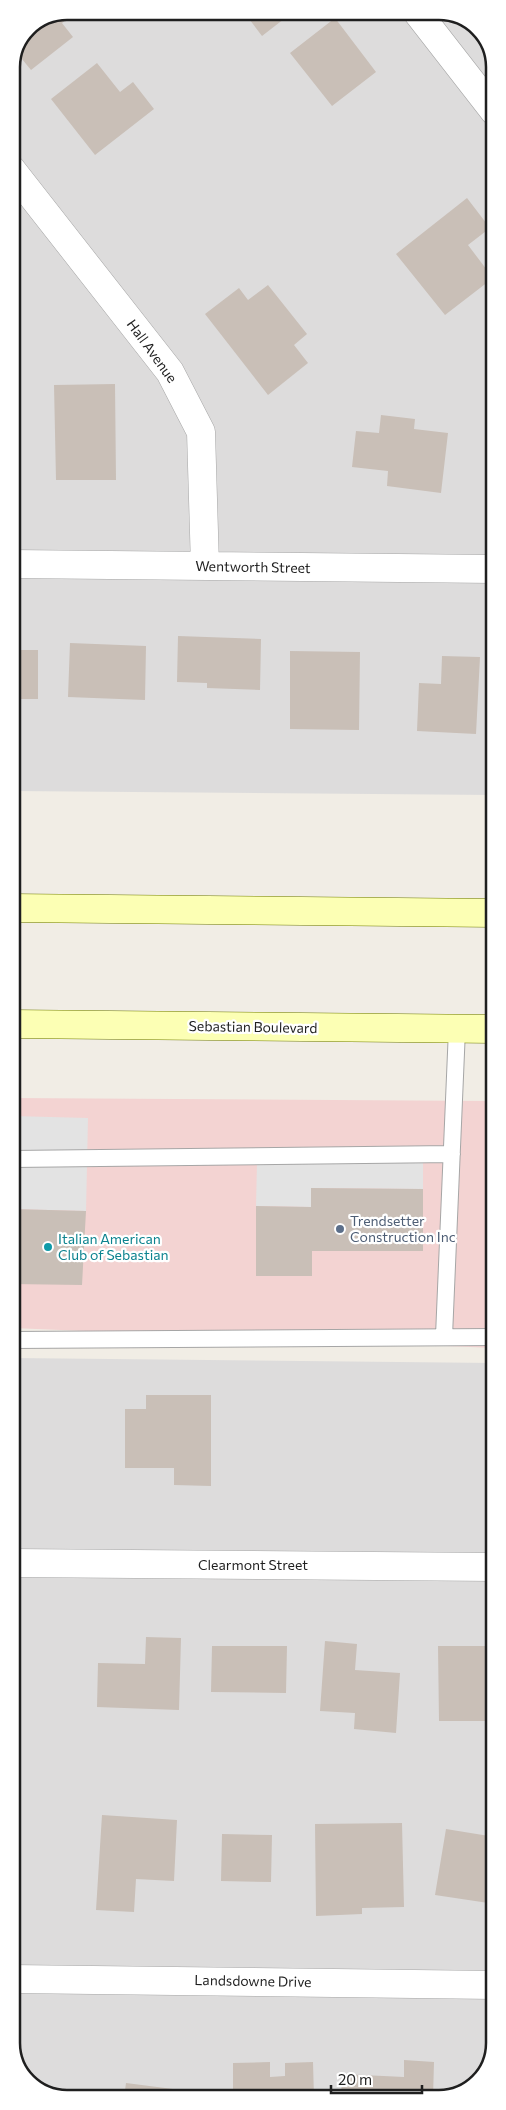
<svg xmlns="http://www.w3.org/2000/svg" width="506" height="2110" font-family="Commissioner,sans-serif">
	<rect width="100%" height="100%" fill="#f1ede5"/>
	<!-- residential -->
	<path fill="#dddcdc" d="M67,11L446,12L478,27L494,56V795L12,791L11,66L28,27Z
		M12,1358L494,1363L495,2044L481,2080L450,2098H60L28,2083L12,2054Z"/>
	<!-- commercial -->
	<path fill="#f3d3d2" d="M12,1098L494,1101V1348L12,1328Z"/>
	<!-- parking -->
	<path fill="#e3e3e3" d="M12,1116L88,1118L86,1211L12,1209Z
		M257,1162L423,1163V1189L312,1188L311,1207L256,1206Z"/>
	<!-- building -->
	<path fill="#c9bfb7" d="M67,11L75,13L62,23L73,37L31,70L17,53L28,27Z
		M243,11H271L293,12L262,36Z
		M335,18L376,72L332,106L290,53Z
		M97,63L120,92L133,82L154,109L95,155L51,99Z
		M467,198L490,228L468,245L493,278L445,315L396,254Z
		M268,285L307,334L294,345L308,363L268,395L205,314L239,288L248,300Z
		M115,384L116,480H56L54,385Z
		M381,415L415,419L414,429L448,433L441,493L387,486L388,471L352,467L356,431L379,433Z
		M178,636L261,639L260,690L207,688V683L177,682Z
		M70,643L146,646L145,700L68,697Z
		M12,650H38V699H12Z
		M290,651L360,652L359,730L290,729Z
		M442,656L480,657L476,734L417,731L419,683L441,684Z
		M311,1188L423,1189V1251H312V1276H256V1206L311,1207Z
		M486,1201L494,1202V1257L485,1256Z
		M12,1209L86,1211L82,1285L12,1284Z
		M146,1395H211V1486L174,1485V1468H125V1409H146Z
		M146,1637L181,1638L179,1710L97,1707L98,1663L145,1664Z
		M325,1641L357,1644L355,1670L400,1673L396,1733L354,1729L355,1713L320,1711Z
		M212,1646H287L286,1693L211,1692Z
		M438,1646H495V1721H439Z
		M102,1815L177,1820L174,1881L136,1879L134,1912L96,1910Z
		M402,1823L404,1907L362,1908V1914L316,1916L315,1824Z
		M446,1829L495,1837V1904L435,1895Z
		M222,1834L272,1835L271,1882L221,1881Z
		M404,2060L434,2062L433,2098H341L342,2074L404,2077Z
		M270,2062V2077L285,2076V2063L313,2062L314,2098H233V2063Z
		M126,2083L204,2093L203,2098H124Z"/>
	<g fill="none" stroke-linecap="round" stroke-linejoin="round">
		<defs>
			<path id="service" d="M12,1159L452,1154
				M444,1336L457,1029
				M12,1340L494,1337"/>
			<path id="minor" d="M417,12L494,111
				M11,169L170,372L201,432L205,566
				M12,564L494,569
				M12,1563L495,1567
				M12,1979L495,1985"/>
			<path id="secondary" d="M12,908L494,913
				M12,1024L494,1029"/>
		</defs>
		<!-- service casing -->
		<use href="#service" stroke="#a6a6a6" stroke-width="18"/>
		<!-- minor casing -->
		<use href="#minor" stroke="#a6a6a6" stroke-width="29"/>
		<!-- secondary casing -->
		<use href="#secondary" stroke="#707c00" stroke-width="29"/>
		<!-- service -->
		<use href="#service" stroke="#fff" stroke-width="16"/>
		<!-- minor -->
		<use href="#minor" stroke="#fff" stroke-width="28"/>
		<!-- secondary -->
		<use href="#secondary" stroke="#fcffb4" stroke-width="28"/>
	</g>
	<!-- markers -->
	<circle fill="#5c6f8a" stroke="#fff" stroke-width="2" cx="340" cy="1229" r="5"/>
	<circle fill="#0f9aa8" stroke="#fff" stroke-width="2" cx="48" cy="1247" r="5"/>
	<g text-anchor="middle" stroke-width="4.5" stroke-linejoin="round" paint-order="stroke">
		<!-- street labels -->
		<g font-size="14" fill="#1f1f1f" stroke="#fff">
			<text transform="translate(152 351) rotate(54)" y="5">Hall Avenue</text>
			<text transform="translate(253 567) rotate(1)" y="5">Wentworth Street</text>
			<text transform="translate(253 1027) rotate(1)" y="5">Sebastian Boulevard</text>
			<text x="253" y="1570">Clearmont Street</text>
			<text transform="translate(253 1981) rotate(1)" y="5">Landsdowne Drive</text>
		</g>
		<!-- service labels -->
		<g font-size="14" fill="#4e5e75" stroke="#fff" text-anchor="start">
			<text x="350" y="1226">Trendsetter<tspan x="350" dy="16">Construction Inc</tspan></text>
		</g>
		<!-- culture labels -->
		<g font-size="14" fill="#0d838f" stroke="#fff" text-anchor="start">
			<text x="58" y="1244">Italian American<tspan x="58" dy="16">Club of Sebastian</tspan></text>
		</g>
	</g>
	<!-- crop -->
	<path d="M0 0H506V2110H0ZM67 20H439A47 47 0 0 1 486 67V2043A47 47 0 0 1 439 2090H67A47 47 0 0 1 20 2043V67A47 47 0 0 1 67 20Z" fill="#fff" fill-rule="evenodd"/>
	<path fill="none" stroke="#1f1f1f" stroke-width="2.5" d="M67 20H439A47 47 0 0 1 486 67V2043A47 47 0 0 1 439 2090H67A47 47 0 0 1 20 2043V67A47 47 0 0 1 67 20Z"/>
	<!-- scale -->
	<path d="M331 2085v8h91v-8" fill="none" stroke="#1f1f1f" stroke-width="2.5"/>
	<text x="338" y="2085" font-size="15" fill="#1f1f1f" stroke="#ffffff" stroke-width="4" paint-order="stroke">20 m</text>
</svg>
